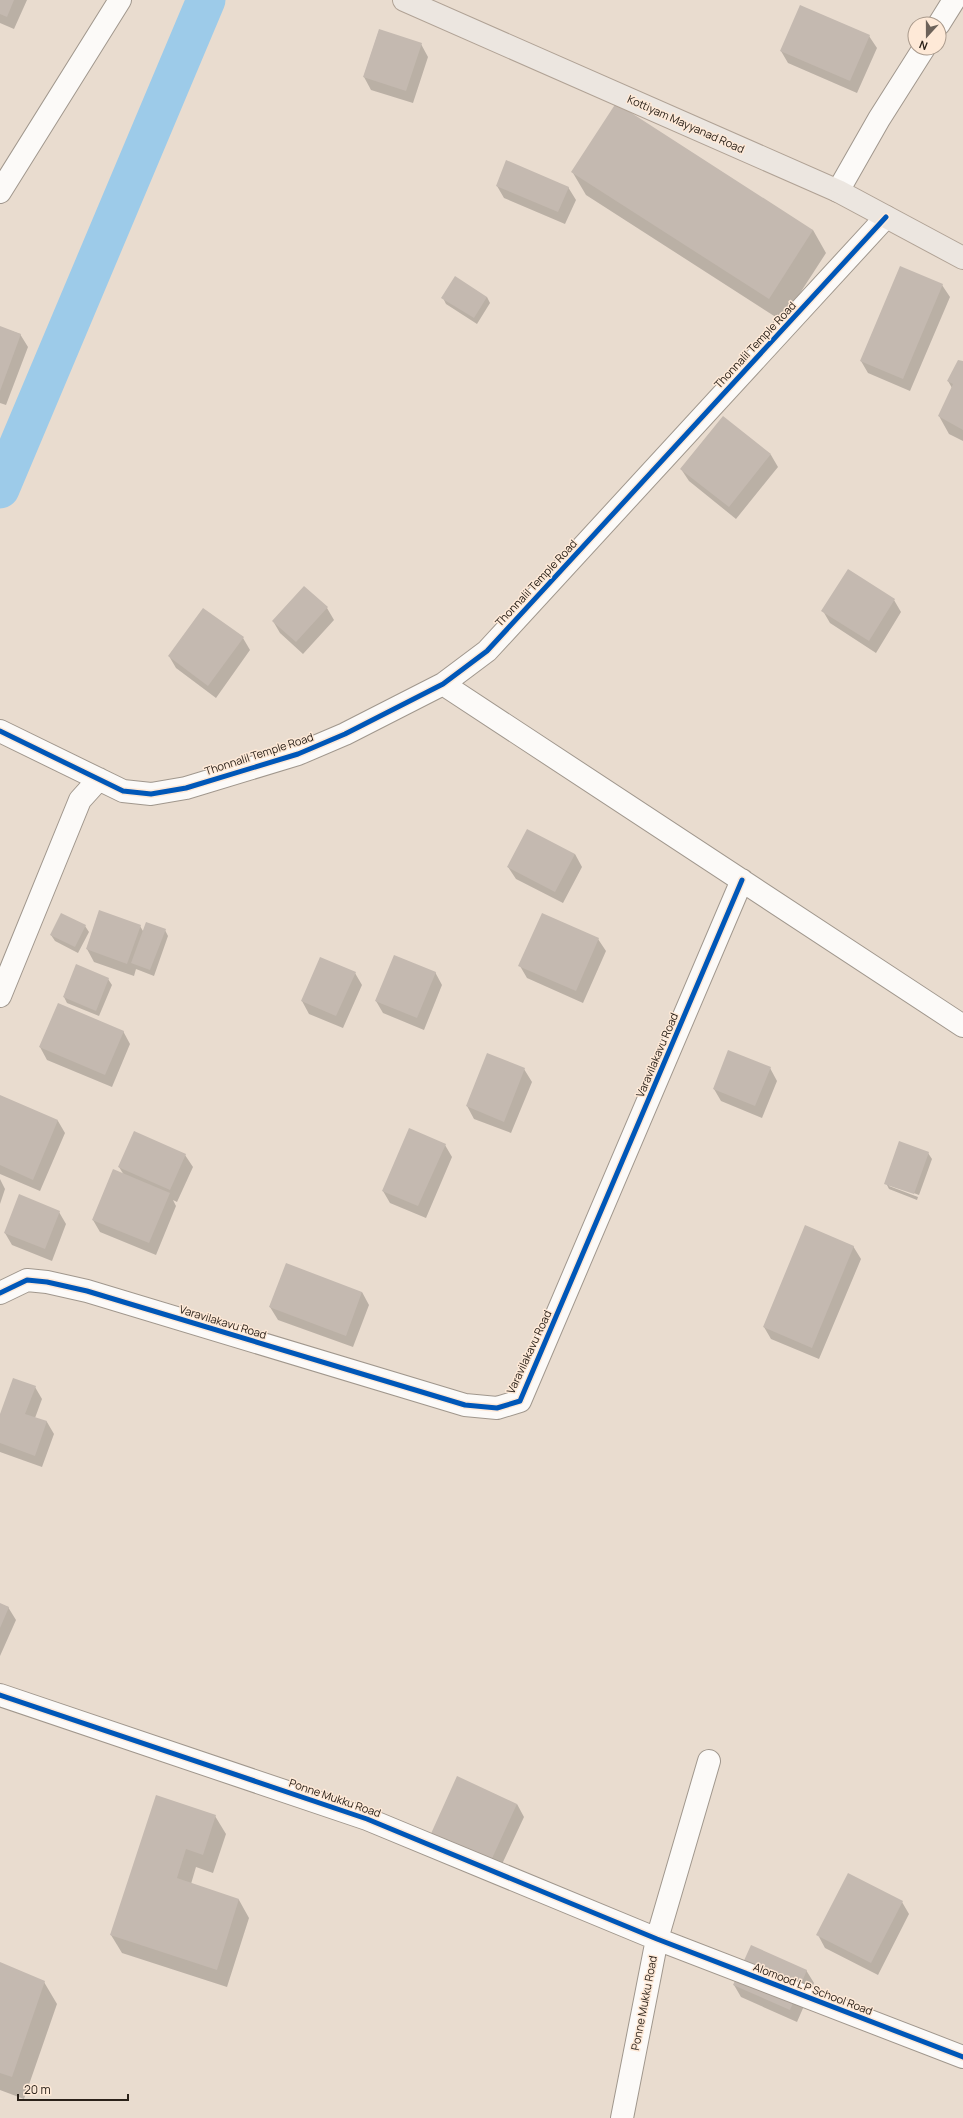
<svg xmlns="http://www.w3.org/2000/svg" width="963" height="2118" font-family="Manrope,sans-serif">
	<rect width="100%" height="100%" fill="#e9dccf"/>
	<!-- shadow -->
	<path fill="#0003" d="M0,0H27L14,29L0,23Z
		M379,31L421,44L428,57L413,103L371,90L364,77Z
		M869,36L877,48L857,93L788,63L781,51Z
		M573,173L813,230L826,253L782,321L586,195Z
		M497,186L568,187L576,200L565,224L504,198Z
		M942,285L950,297L910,391L868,373L861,361Z
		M487,297L490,303L477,324L446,304L443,298Z
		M0,327L20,334L28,347L6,405L0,403Z
		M963,362V441L949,434L939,416L952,388L948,381Z
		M723,417L771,455L778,467L736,519L689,481L681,469Z
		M304,587L327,608L334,620L303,654L280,633L273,621Z
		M894,600L901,612L876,653L830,623L823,611Z
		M243,638L250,650L216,698L176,668L169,656Z
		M575,854L582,867L563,903L516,879L508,867Z
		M85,926L89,932L78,953L55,941L51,935Z
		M140,926L143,931L165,930L168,936L154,976L136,969L134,976L94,962L87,949Z
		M598,939L606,951L583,1003L527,978L520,966Z
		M435,972L442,985L424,1030L383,1013L376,1001Z
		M355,973L362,985L343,1028L309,1014L302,1001Z
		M108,979L112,985L99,1016L67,1003L64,997Z
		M123,1031L130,1044L112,1087L47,1060L40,1047Z
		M770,1068L777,1081L762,1118L721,1101L714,1089Z
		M524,1069L532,1082L511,1133L474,1119L467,1106Z
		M0,1096L58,1121L65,1133L40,1191L0,1174Z
		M445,1145L452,1157L426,1218L390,1203L383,1191Z
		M928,1153L932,1159L919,1195L889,1184V1186L918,1197L917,1200L889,1189L886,1183Z
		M185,1155L193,1167L177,1202L173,1200L176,1206L156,1255L100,1232L93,1220L124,1175L119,1167Z
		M0,1179L5,1189L0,1204Z
		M59,1212L66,1224L52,1261L12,1245L5,1233Z
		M853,1246L861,1259L819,1359L771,1339L764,1327Z
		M362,1292L369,1305L353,1347L278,1320L270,1307Z
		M35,1387L42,1399L35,1418L47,1422L54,1434L42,1467L0,1452V1417Z
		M0,1604L8,1607L16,1620L0,1656Z
		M157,1797L215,1816L226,1834L213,1873L196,1867L191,1884L239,1900L249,1918L227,1987L122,1953L111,1935Z
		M517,1804L524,1817L496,1877L437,1850Z
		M902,1902L909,1914L878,1975L825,1948L818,1935Z
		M0,1963L44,1982L57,2004L24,2099L0,2090Z
		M806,1970L814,1983L797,2022L741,1997L734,1985Z"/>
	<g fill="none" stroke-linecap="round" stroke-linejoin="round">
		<!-- canal -->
		<path stroke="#9dcbe9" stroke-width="39" d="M0,489L206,0"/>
	</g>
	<!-- building -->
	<path fill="#c4b9b0" d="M0,0H14L7,17L0,14Z
		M800,5L870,35L850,81L780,51Z
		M379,29L422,43L406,91L363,77Z
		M616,103L813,230L769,299L571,172Z
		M506,160L569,187L558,212L496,186Z
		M900,266L943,284L903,379L860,361Z
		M455,276L487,297L474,318L441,298Z
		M0,326L21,334L0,391Z
		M958,360L963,361V430L938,416L953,384L947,381Z
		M723,416L771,454L729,507L680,469Z
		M848,569L895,599L869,641L821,611Z
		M304,586L328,607L296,642L272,621Z
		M203,608L244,637L208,686L168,656Z
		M527,829L575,854L555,892L507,867Z
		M99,910L141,925L127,964L86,949Z
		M61,913L86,925L75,947L50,935Z
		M542,913L599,938L576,991L518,966Z
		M146,922L166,929L150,970L131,963Z
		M394,955L436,972L417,1018L375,1001Z
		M320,957L356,972L336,1016L301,1001Z
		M76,964L109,978L96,1011L63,997Z
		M58,1003L124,1031L105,1075L39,1047Z
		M728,1050L771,1067L755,1106L713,1089Z
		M487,1053L525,1068L504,1122L466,1106Z
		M0,1095L58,1120L33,1180L0,1165Z
		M409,1128L446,1144L418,1206L382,1191Z
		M134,1131L186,1154L170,1190L118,1167Z
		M899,1141L929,1152L914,1194L884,1184Z
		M113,1169L170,1193L149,1243L92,1220Z
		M19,1194L60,1211L45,1249L4,1233Z
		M805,1225L854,1246L812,1348L763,1327Z
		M286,1263L362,1292L346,1336L269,1307Z
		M13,1378L36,1386L25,1414L47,1421L35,1456L0,1443V1414Z
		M0,1603L9,1607L0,1628Z
		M457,1776L517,1804L489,1865L429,1838Z
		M156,1795L216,1815L203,1855L186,1849L177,1878L239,1899L217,1970L110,1935Z
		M848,1873L903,1901L871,1963L816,1935Z
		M751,1945L807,1970L790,2010L733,1985Z
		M0,1962L45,1981L12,2077L0,2073Z"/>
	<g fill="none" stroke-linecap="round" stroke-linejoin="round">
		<defs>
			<path id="minor" d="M939,24L954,0
				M838,191L879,119L924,48
				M0,192L120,0
				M443,684L963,1026
				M0,731L123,791L151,794L186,788L298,754L345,734L443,684L487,651L886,217
				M0,996L80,800L99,779
				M0,1293L27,1280L47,1282L87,1291L465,1405L497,1408L520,1401L742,880
				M0,1695L367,1819L657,1939L963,2057
				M622,2118L657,1939L709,1761"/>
			<path id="major" d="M404,0L838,191L963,258"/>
		</defs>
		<!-- minor casing -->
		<use href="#minor" stroke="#a0978d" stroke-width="24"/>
		<!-- major casing -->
		<use href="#major" stroke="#b0a295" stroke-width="24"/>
		<!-- minor -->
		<use href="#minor" stroke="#fcfaf8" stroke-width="22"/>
		<!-- major -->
		<use href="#major" stroke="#ece6e0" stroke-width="22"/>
		<defs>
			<path id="cycleway" d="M0,731L123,791L151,794L186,788L298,754L345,734L443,684L487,651L886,217
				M0,1293L27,1280L47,1282L87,1291L465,1405L497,1408L520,1401L742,880
				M0,1695L367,1819L657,1939L963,2057"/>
		</defs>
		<!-- cycleway casing -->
		<use href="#cycleway" stroke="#fee9d7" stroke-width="8"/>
		<!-- cycleway -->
		<use href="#cycleway" stroke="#0057b8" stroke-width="5"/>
	</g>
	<g text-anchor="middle" stroke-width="3" stroke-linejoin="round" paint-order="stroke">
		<!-- street labels -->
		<g font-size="11" fill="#2a2119" stroke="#fee9d7">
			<text transform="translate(686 124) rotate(24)" y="4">Kottiyam Mayyanad Road</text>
			<text transform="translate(755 345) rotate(-47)" y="4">Thonnalil Temple Road</text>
			<text transform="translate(536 583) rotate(-47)" y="4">Thonnalil Temple Road</text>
			<text transform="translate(259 754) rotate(-18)" y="4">Thonnalil Temple Road</text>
			<text transform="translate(657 1055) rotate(-67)" y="4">Varavilakavu Road</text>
			<text transform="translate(223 1322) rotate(17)" y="4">Varavilakavu Road</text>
			<text transform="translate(529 1352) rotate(-65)" y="4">Varavilakavu Road</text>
			<text transform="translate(335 1798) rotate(19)" y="4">Ponne Mukku Road</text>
			<text transform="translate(813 1989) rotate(21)" y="4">Alomood L P School Road</text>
			<text transform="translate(644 2003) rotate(-79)" y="4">Ponne Mukku Road</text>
		</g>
	</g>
	<!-- north arrow -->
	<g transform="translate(927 36) rotate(201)"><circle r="19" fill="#fee9d7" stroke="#a9998b"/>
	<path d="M0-3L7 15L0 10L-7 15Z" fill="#6d6259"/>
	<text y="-6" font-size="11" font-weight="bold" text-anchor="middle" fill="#2a2119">N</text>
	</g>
	<!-- scale -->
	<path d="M18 2094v6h110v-6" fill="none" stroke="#2a2119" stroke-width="2"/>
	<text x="24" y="2094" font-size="12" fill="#2a2119" stroke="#fee9d7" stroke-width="3" paint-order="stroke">20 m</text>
</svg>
